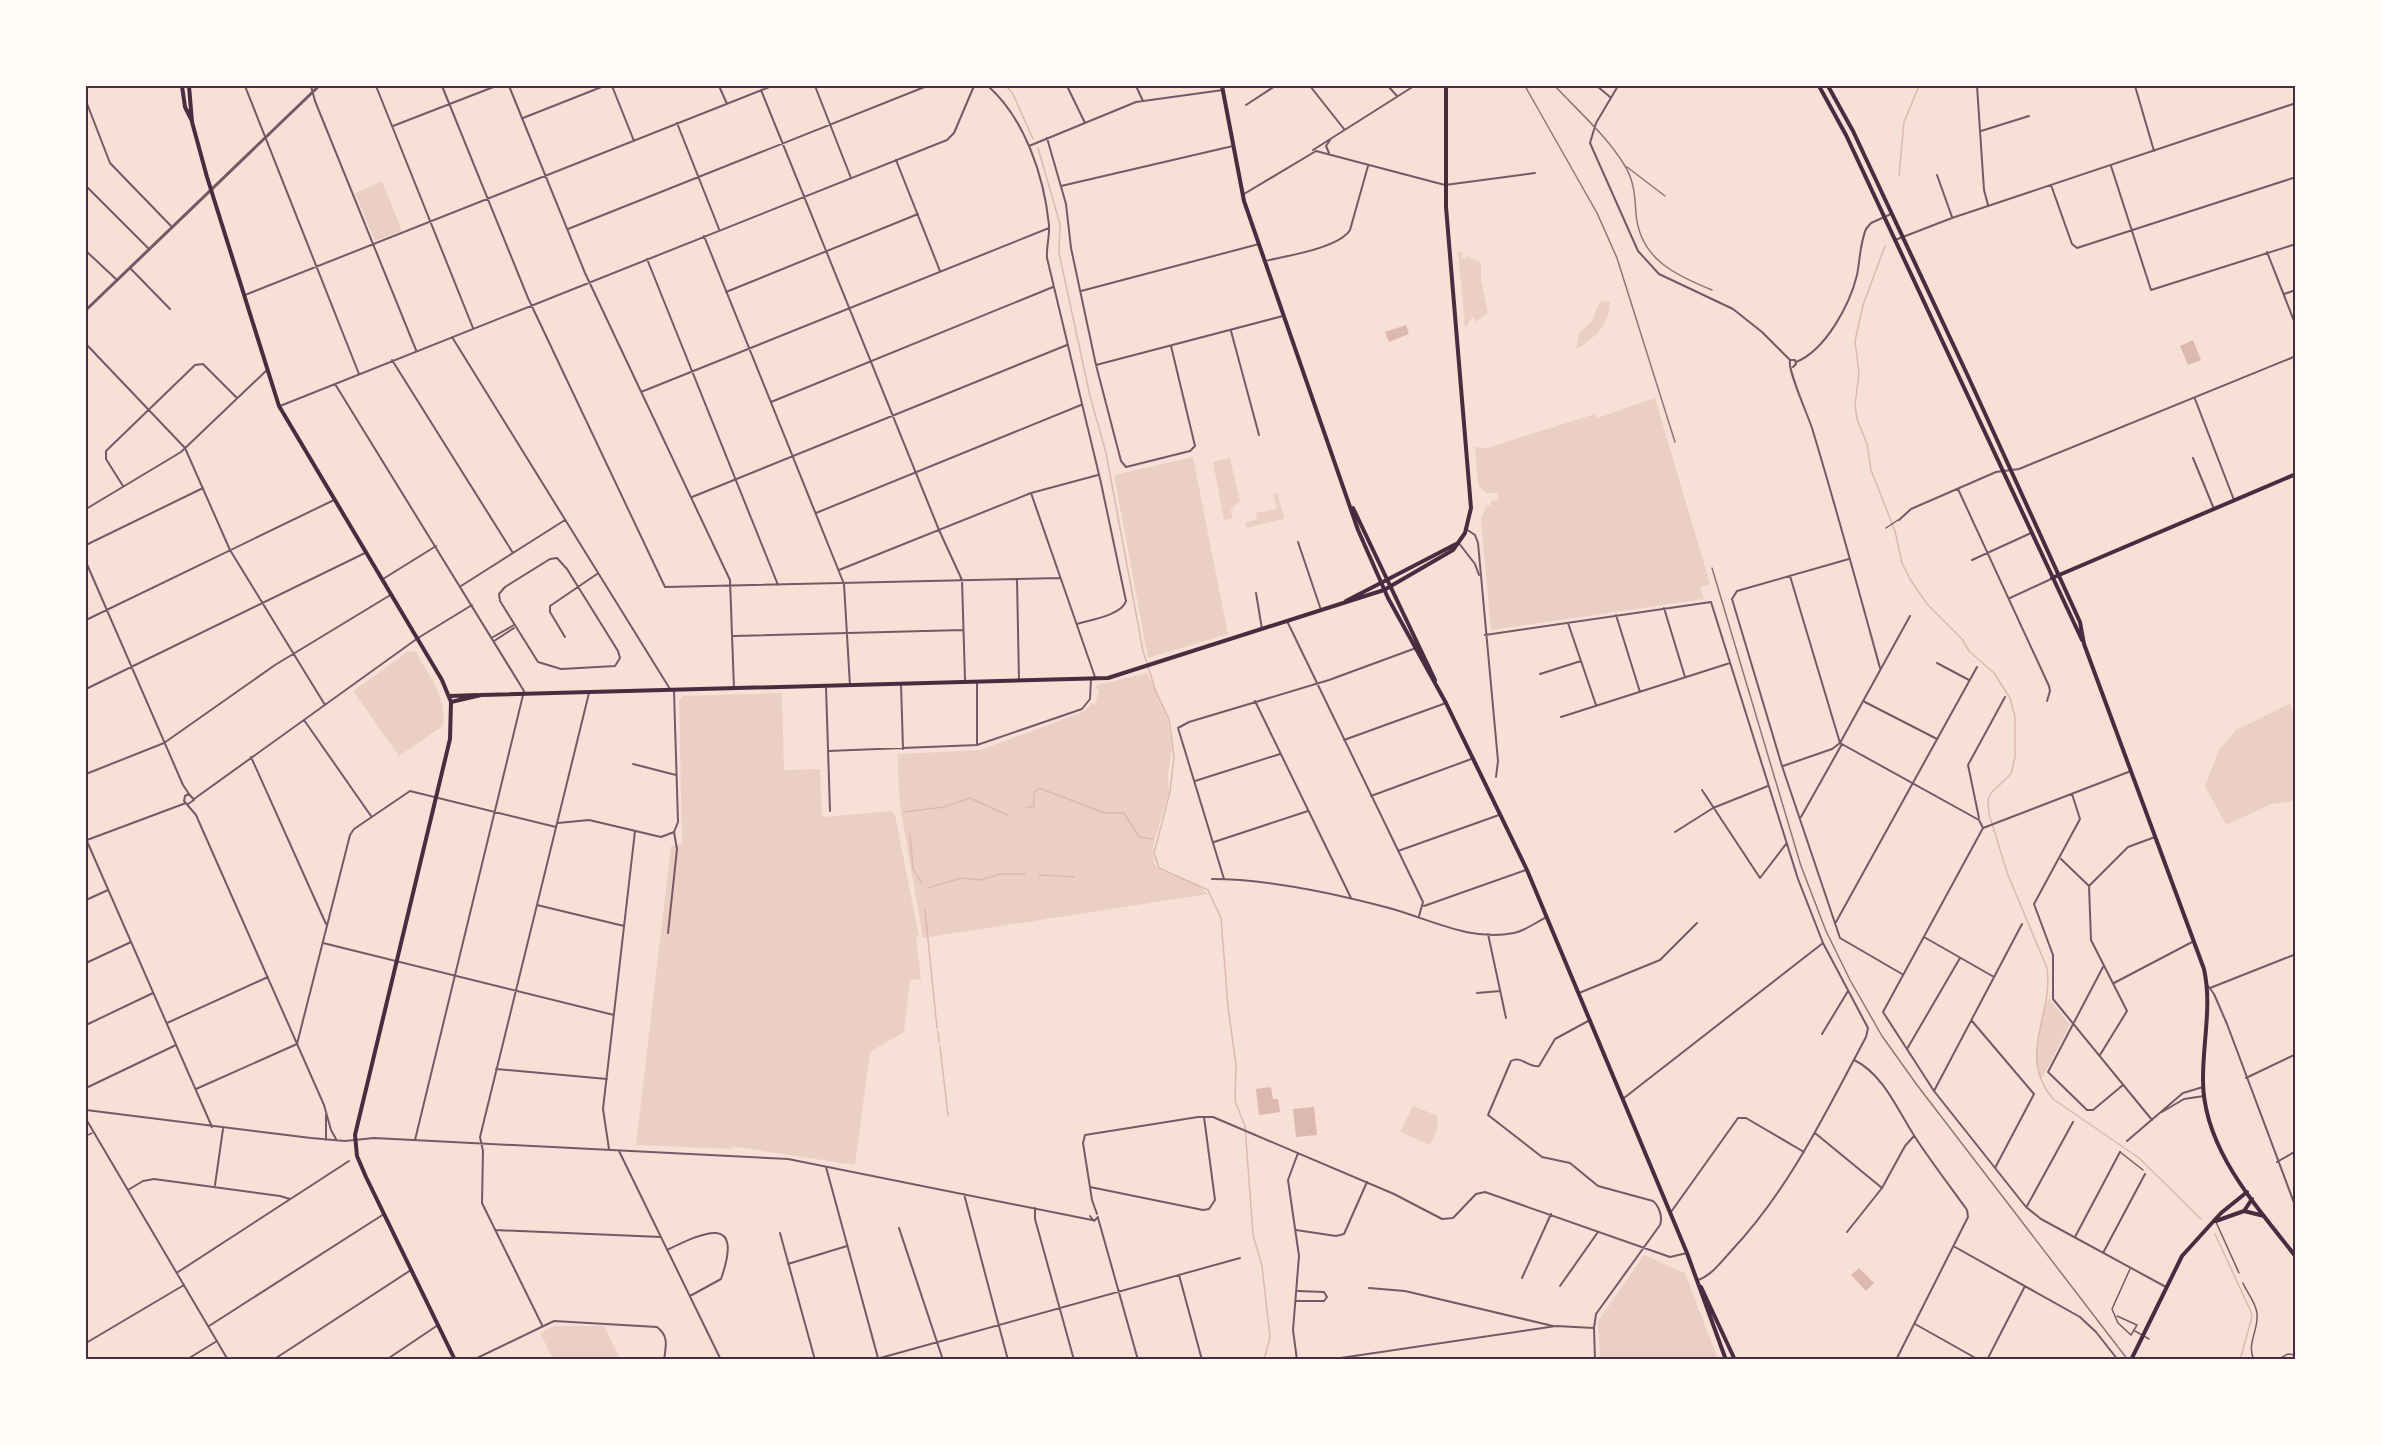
<svg xmlns="http://www.w3.org/2000/svg" width="2381" height="1445" font-family="Georgia,serif">
	<rect width="100%" height="100%" fill="#f7e1d7"/>
	<!-- green -->
	<path fill="#ebcfc5" d="M382,181L402,231L375,241L355,193Z
		M1458,251L1463,253L1461,258L1466,259L1467,256L1481,263V280L1488,313L1475,322L1473,316L1465,328Z
		M1600,301L1610,302C1610,323 1594,340 1576,349L1579,333L1592,321Z
		M1655,398L1710,584L1700,587L1704,599L1491,630L1481,519L1487,505H1491V501L1498,500V493H1486L1478,485L1475,447L1487,448L1595,414L1597,418Z
		M1193,457L1228,634L1148,658L1114,475Z
		M1230,458L1240,501L1231,509L1232,518L1224,520L1213,462Z
		M1277,493L1284,516L1283,519L1247,528L1245,523L1257,519L1256,513L1277,509L1273,494Z
		M409,651L416,652C429,676 448,698 443,726L399,756L353,691Z
		M1147,673L1167,714L1172,749L1168,775L1169,792L1153,845L1154,863L1159,870L1195,883L1208,894L923,938L900,806L897,754L980,750L1083,712L1092,703L1095,705L1099,689H1095L1097,685Z
		M782,693L784,770L820,769L822,817L892,811L895,815L919,936H916L921,980L910,979L904,1032L870,1052L855,1165L732,1146L731,1149L636,1145L671,846L682,844L679,700L683,696Z
		M2289,704L2295,712V801L2271,804L2226,825L2205,786L2219,750L2236,730Z
		M2049,998L2070,1025L2041,1080C2032,1054 2038,1023 2049,998Z
		M1413,1106L1438,1116L1437,1130L1430,1145L1400,1132Z
		M1644,1255L1685,1273L1718,1359H1600L1598,1321Z
		M553,1326H604L620,1359H553L540,1333Z"/>
	<!-- water -->
	<path fill="#dcb8b0" d="M1406,325L1409,334L1389,342L1385,332Z
		M2193,340L2201,360L2188,365L2180,346Z
		M1271,1087L1273,1099H1278L1280,1112L1259,1115L1256,1089Z
		M1314,1107L1317,1135L1296,1137L1293,1109Z
		M1859,1268L1874,1283L1866,1291L1851,1275Z"/>
	<g fill="none" stroke-linecap="round" stroke-linejoin="round">
		<!-- stream -->
		<path stroke="#dcb8b0" stroke-width="1.5" d="M1006,86L1013,94L1033,139
			M1038,148L1060,224L1059,253L1090,396L1106,453L1143,651L1156,692L1169,719L1174,757L1170,792L1154,853L1159,868L1208,890L1221,918L1228,1007L1236,1065L1235,1101L1245,1126L1253,1235L1262,1266L1270,1337L1264,1360
			M1899,176L1904,122L1919,86
			M1885,246L1863,305L1855,341L1859,373L1855,405L1857,419L1867,444L1871,470L1895,531L1902,563L1910,579L1927,604L1962,639L1969,651L1994,673L2010,698L2015,717V757L2011,774L1991,793L1988,800L1989,814L2008,875L2047,968C2054,1016 2016,1054 2053,1099L2139,1158L2201,1219
			M1026,808L1034,806V793L1039,788L1105,813H1124L1139,837L1153,839
			M904,812L944,807L970,798L1007,815
			M910,835L913,869L922,883
			M1039,875L1074,877
			M928,888L961,878L980,880L1000,874H1025
			M925,910L937,1028
			M938,1031L939,1042
			M940,1046L948,1116
			M2215,1234L2251,1312L2252,1317L2240,1360"/>
		<!-- service -->
		<path stroke="#755966" stroke-width="1.5" d="M86,1136L92,1133
			M2120,1152L2143,1170
			M2216,1222L2239,1273
			M2243,1283C2247,1293 2255,1301 2257,1313C2259,1330 2246,1344 2254,1360
			M2117,1316L2137,1325L2131,1335L2118,1323L2112,1309L2130,1269
			M2135,1331L2149,1339
			M2277,1360L2288,1354L2296,1355"/>
		<!-- pedestrian -->
		<path stroke="#755966" stroke-width="1.5" d="M1886,528L1898,520"/>
		<!-- minor -->
		<path stroke="#755966" stroke-width="2" d="M245,86L359,374
			M311,86L315,101L416,350
			M376,86L473,328
			M442,86L528,298L665,587L1060,578
			M509,86L585,273L730,580L734,689
			M612,86L634,141
			M719,86L727,104
			M815,86L851,178
			M988,86C1025,119 1044,176 1049,225C1050,236 1046,247 1047,258L1101,483L1126,601C1122,615 1090,620 1077,624
			M1067,86L1085,123
			M1136,86L1143,101
			M1310,86L1344,129
			M1388,86L1397,96
			M1597,86L1610,97
			M1618,86L1596,123L1590,143L1638,251L1659,274L1733,309L1762,332L1790,360H1795L1796,364L1793,367
			M1977,86L1984,190L1988,205
			M2135,86L2154,151
			M2293,86L2296,93
			M761,90L939,530L962,580L965,680
			M86,101L110,163L172,227
			M1246,105L1275,86
			M523,118L604,86
			M677,123L719,229
			M393,126L496,86
			M1981,131L2029,116
			M1047,138L1066,204L1071,248L1096,365L1121,461L1126,467L1190,451L1195,446L1171,346
			M1029,146L1136,102L1223,90
			M1313,150L1414,86
			M1329,153L1326,146L1330,140
			M896,160L940,271
			M2111,166L2151,290L2296,244
			M1937,175L1952,217
			M2051,185L2072,244L2077,248L2296,177
			M86,186L149,249
			M1061,186L1233,146
			M1244,194L1316,151L1445,185L1535,173
			M568,229L927,86
			M704,236L844,584L850,686
			M1895,240L1952,218L2296,103
			M86,251L117,280
			M2267,252L2296,326
			M647,259L778,585
			M1265,261C1286,256 1339,248 1350,230L1368,166
			M130,268L170,309
			M1081,291L1259,244
			M726,292L918,214
			M2284,294L2296,290
			M245,295L772,86
			M1231,331L1259,435
			M452,337L670,689
			M86,344L185,448L230,550L325,705
			M392,360L513,553
			M1790,360C1787,369 1807,413 1812,428C1836,507 1858,588 1880,668
			M1796,362C1826,350 1850,304 1857,275C1860,260 1860,243 1866,229L1871,223L1891,214
			M1096,365L1283,316
			M335,384L524,691L415,1140
			M641,392L1049,228
			M2195,399L2234,500
			M771,402L1053,287
			M280,406L947,140L954,133L974,86
			M2193,458L2214,509
			M123,486L106,459V451L195,365L203,364L237,398
			M1958,489L2049,686L2050,691L2047,701
			M1031,493L1095,677
			M692,497L1067,345
			M86,509L181,452L268,369
			M816,513L1081,405
			M1899,520L1911,509L1996,472L2019,469L2296,356
			M1466,529L1475,535L1478,543L1498,761L1496,777
			M1298,542L1321,610
			M1458,542L1475,564L1479,575
			M86,545L203,488
			M557,558L567,569L618,651L620,658L615,666L561,669L538,662L500,601L499,594L505,587L550,559Z
			M1849,559L1737,591L1732,599L1782,766L1840,938L1902,974
			M1972,560L2031,533
			M86,562L183,785L189,794
			M839,570L1031,493L1098,475
			M1790,576L1840,743L1979,820L1983,828
			M383,579L436,546
			M1017,579L1019,681
			M461,586L565,520
			M1256,593L1262,629
			M2010,598L2051,579
			M1664,608L1685,677
			M1616,615L1640,692
			M86,620L334,500
			M1287,621L1423,902L1419,916
			M1568,623L1596,705
			M1485,635L1711,602L1798,879L1823,943L1868,1028L1866,1037C1826,1112 1790,1188 1732,1250C1722,1261 1712,1275 1698,1280
			M733,636L963,630
			M493,637L514,625
			M565,637L550,612V606L597,574
			M494,641L514,628
			M1937,663L1969,680
			M1540,674L1581,661
			M977,682V745
			M901,684L903,749
			M826,687L830,811
			M86,689L367,552
			M1255,701L1351,898
			M1863,701L1937,739
			M1561,717L1730,663
			M304,720L371,816
			M1344,740L1446,703
			M828,751L977,745L1082,709L1090,699L1091,679
			M251,757L326,924
			M633,764L676,775
			M1783,766L1832,749L1840,743L1910,616
			M2131,771L1983,828L1883,1012L1934,1091L2026,1207L2041,1219L2166,1287
			M86,774L164,743L275,665L392,594
			M1195,781L1280,754
			M1702,790L1760,878L1786,844
			M2072,794L2080,819L2034,904L2053,955V999L2152,1120
			M1371,796L1474,758
			M194,799L418,638L472,605
			M188,804L194,800L189,794L185,796L184,801L196,815L324,1105L331,1130L336,1139
			M1801,817L1842,744
			M1979,818L1968,765L2005,697
			M558,823L589,820L661,837L674,832
			M1675,832L1713,808L1768,786
			M86,839L212,1127
			M87,840L186,803
			M1214,842L1308,811
			M1398,851L1499,815
			M2061,859L2089,886
			M1212,879C1270,879 1333,893 1389,908C1430,919 1470,942 1514,933C1525,931 1536,922 1547,917
			M1224,879L1178,728L1189,722L1329,680L1416,648
			M86,900L108,890
			M537,905L624,926
			M1424,906L1526,870
			M1836,922L1977,667
			M668,933L677,849L674,832L678,822L674,691
			M1488,934L1506,1018
			M1924,937L1994,977
			M323,943L614,1015
			M86,963L131,942
			M2103,967L2048,1072L2087,1110H2093L2123,1085
			M2114,983L2194,941
			M2208,986L2214,994L2227,1024L2296,1208
			M2210,988L2296,954
			M1477,993L1500,991
			M1579,993L1660,960L1697,923
			M1590,1020L1555,1039L1539,1066C1528,1068 1521,1055 1511,1061L1488,1115L1542,1157L1570,1163L1598,1186L1653,1201C1659,1206 1663,1217 1660,1225L1596,1314L1594,1328L1595,1360
			M1972,1021L2034,1094L1995,1168
			M167,1023L268,977
			M86,1025L153,993
			M1822,1034L1848,991
			M1907,1049L1960,958
			M2100,1055L2127,1011L2091,940L2089,886L2128,847L2155,837
			M1854,1060C1886,1075 1901,1119 1921,1146C1936,1168 1952,1189 1967,1210L1968,1217L1896,1360
			M496,1069L607,1079
			M2246,1078L2296,1054
			M86,1088L176,1045
			M196,1089L297,1044L350,835L354,829L410,791L556,827
			M1934,1091L2022,924
			M1624,1098L1823,943
			M86,1110L311,1138L345,1141L374,1138L788,1159L1092,1220
			M2162,1112L2184,1099L2204,1096
			M86,1119L228,1360
			M1815,1133L1882,1188
			M326,1140V1115
			M2127,1141L2183,1093L2203,1087
			M609,1149L603,1109L635,831
			M619,1151L721,1360
			M2277,1162L2296,1151
			M826,1167L878,1358
			M215,1185L223,1129
			M1090,1187L1203,1210L1209,1209L1215,1200L1204,1117
			M128,1190L143,1181L154,1179L280,1196L290,1199
			M964,1194L1008,1360
			M2027,1206L2073,1122
			M1035,1208V1219L1074,1360
			M1671,1212L1738,1118H1746L1804,1152
			M1097,1214L1092,1200L1083,1143L1085,1135L1198,1117H1213L1394,1194L1442,1219L1453,1218L1476,1194L1485,1192L1670,1257L1687,1253
			M1090,1216L1094,1221L1098,1217
			M1098,1218L1138,1360
			M899,1228L943,1360
			M495,1230L661,1237
			M1296,1230L1336,1236L1344,1234L1367,1182
			M1847,1232L1882,1188L1905,1146L1914,1136
			M780,1233L815,1360
			M2075,1237L2120,1152
			M1955,1247L2080,1317L2096,1332L2118,1360
			M667,1250C704,1232 744,1213 721,1279L690,1296
			M2103,1253L2145,1174
			M788,1264L847,1246
			M178,1272L349,1161
			M1179,1275L1202,1360
			M1522,1278L1551,1214
			M1560,1286L1598,1232
			M1369,1288L1405,1291L1553,1326
			M1297,1301H1324L1327,1297L1324,1292L1298,1291
			M1915,1324L1979,1360
			M542,1325L482,1203L483,1151L480,1137L589,693
			M209,1326L384,1214
			M86,1343L184,1285
			M186,1360L217,1341
			M273,1360L411,1270
			M386,1360L438,1325
			M473,1360L554,1321L657,1327C669,1336 666,1346 664,1360
			M873,1360L1240,1258
			M1297,1360L1293,1330L1299,1256L1288,1180L1298,1153
			M1327,1360L1556,1326L1594,1328
			M1987,1360L2025,1286"/>
		<!-- tertiary -->
		<path stroke="#755966" stroke-width="3" d="M86,310L319,86"/>
		<!-- secondary -->
		<path stroke="#4a2c40" stroke-width="4" d="M182,86L185,107L192,121
			M189,86L192,122L207,177L279,406L442,680L451,702L450,739L355,1135L357,1156L366,1177L455,1360
			M1819,86L1846,135L2082,640
			M1828,86L1853,131L1967,374L2080,622L2084,644L2204,969C2212,1005 2203,1041 2203,1078C2202,1148 2256,1205 2296,1257
			M2052,578L2296,474
			M1346,601L1456,544
			M449,696L478,695
			M451,702L481,695L1108,678L1384,590L1453,550L1465,533L1471,508L1446,207V86
			M2244,1211L2264,1216
			M2216,1221L2244,1211L2252,1199
			M2131,1360L2182,1256L2221,1213L2247,1192"/>
		<!-- primary -->
		<path stroke="#4a2c40" stroke-width="4" d="M1222,86L1244,201L1358,530L1388,598L1446,703L1527,870L1687,1253L1726,1360
			M1353,508L1435,680
			M1701,1287L1735,1360"/>
		<!-- rail -->
		<path stroke="#8f747c" stroke-width="1.5" d="M1525,86L1597,213L1617,258L1675,442
			M1555,86C1578,111 1607,136 1625,166C1634,181 1635,196 1636,214C1640,259 1675,275 1712,290
			M1627,167L1665,196
			M1712,568L1801,866L1826,931L1850,980L1882,1036L1917,1085L2128,1360"/>
	</g>
	<!-- border -->
	<rect width="2381" height="1445" fill="none" stroke="#fffaf5" stroke-width="174"/>
	<rect x="87" y="87" width="2207" height="1271" fill="none" stroke="#4a2c40" stroke-width="2"/>
</svg>
